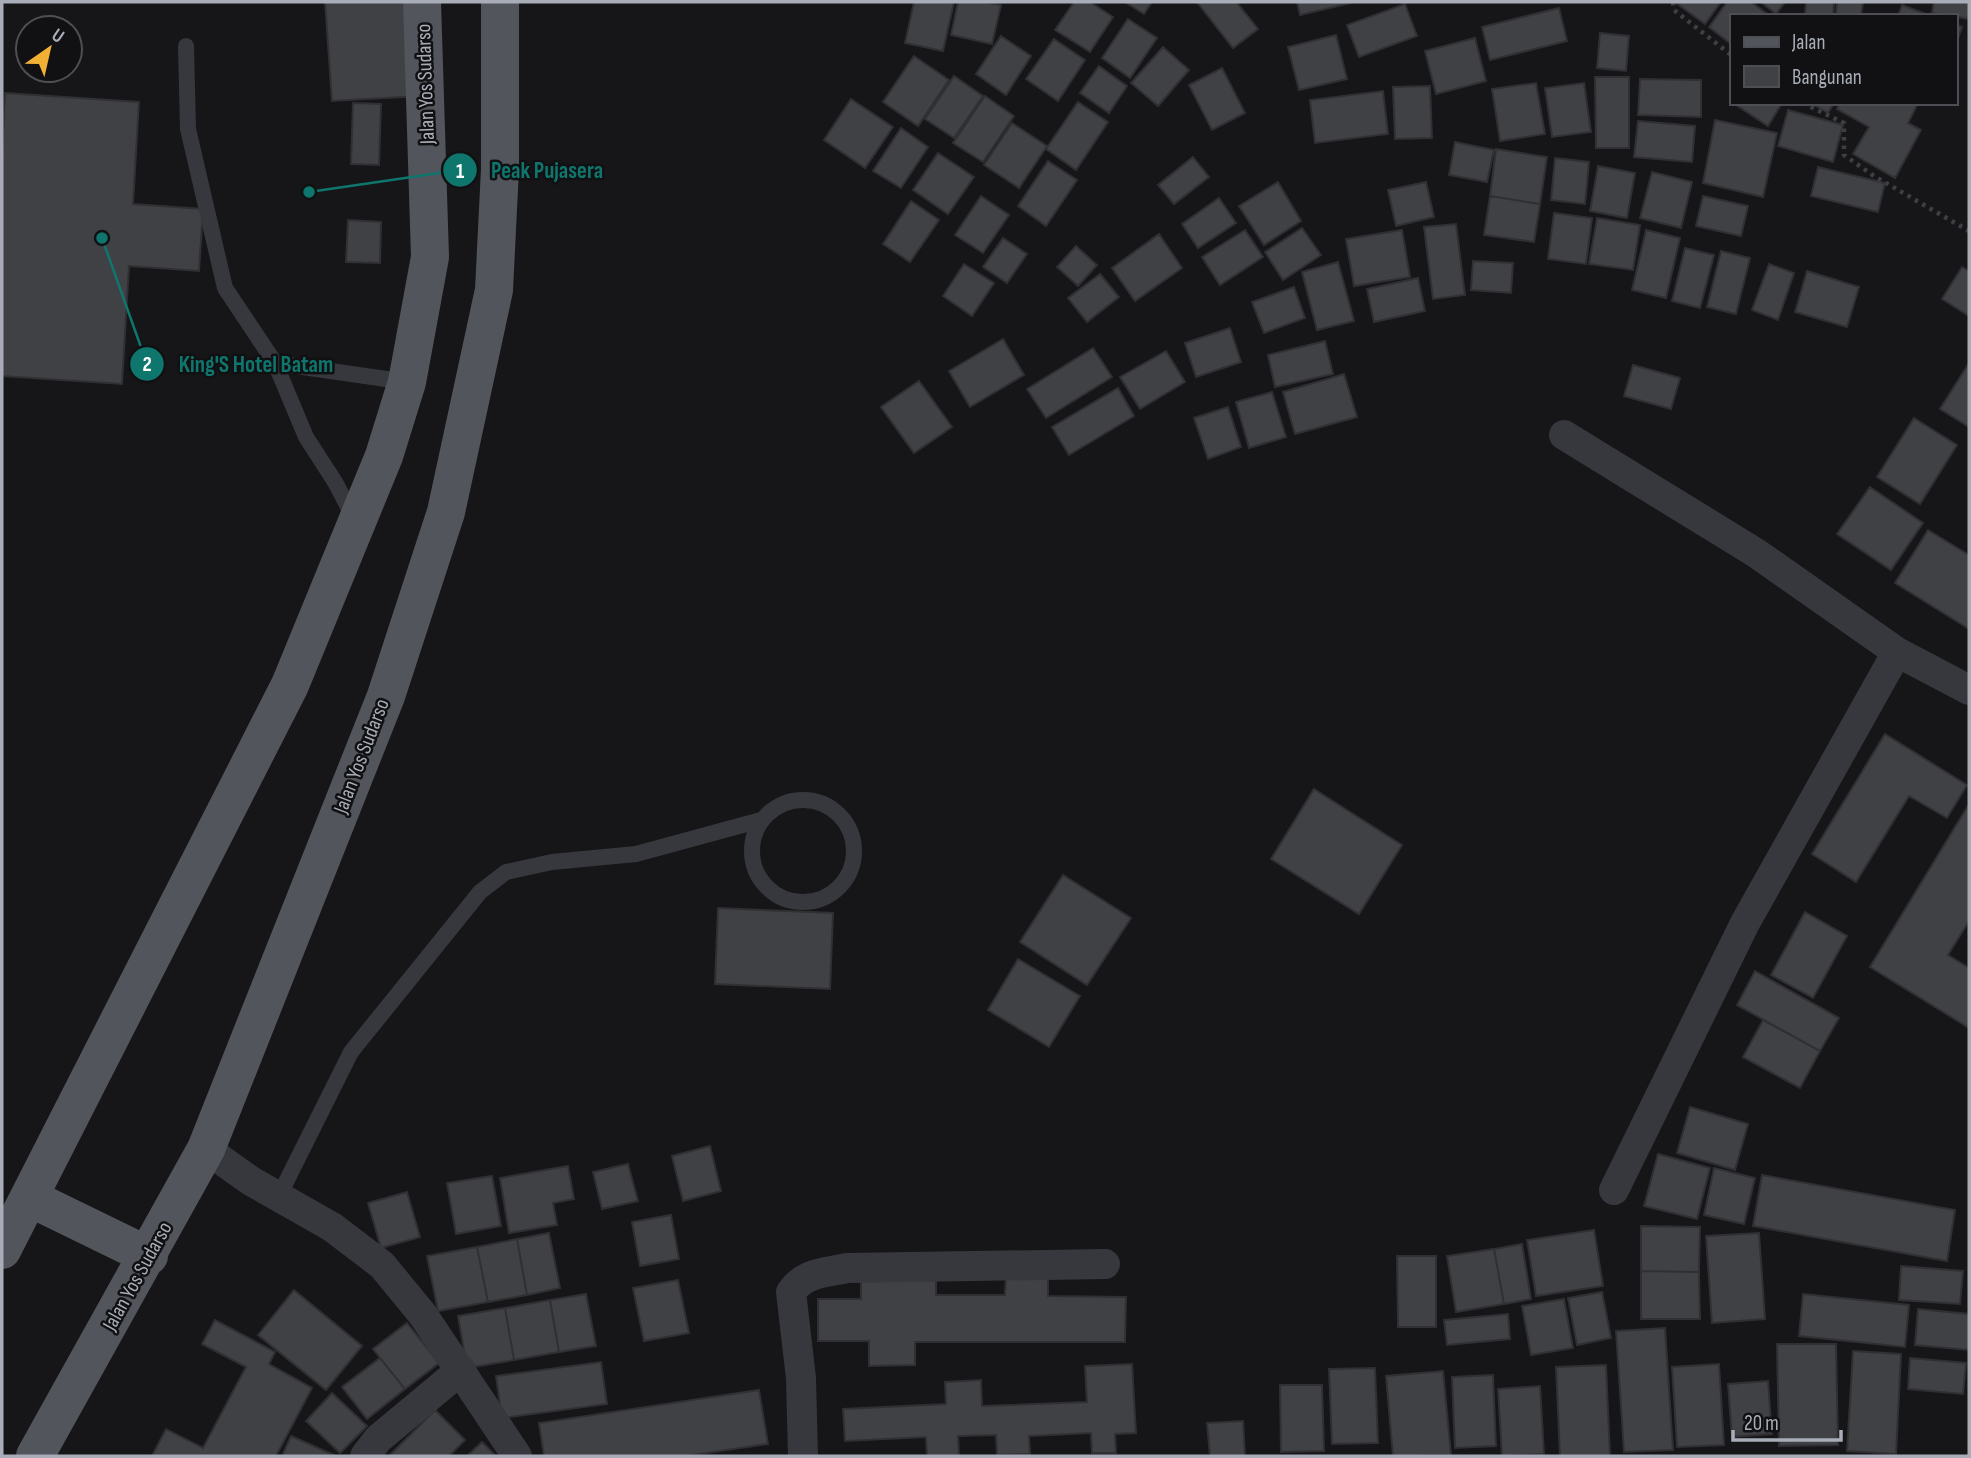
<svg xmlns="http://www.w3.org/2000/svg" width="1971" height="1458" font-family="'Sofia Sans Condensed',sans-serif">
	<rect width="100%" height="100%" fill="#161618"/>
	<!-- building -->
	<path fill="#404145" stroke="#303034" stroke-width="2" d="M325,2H414L420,96L332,101Z
		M914,2H954L943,51L905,43Z
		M958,2H985L1001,5L992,44L951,35Z
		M1074,2H1090L1113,17L1090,52L1055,30Z
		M1125,2H1152L1144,14Z
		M1197,2H1240L1238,4L1258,29L1233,48Z
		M1297,2H1351V3L1300,15Z
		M1677,2H1721L1705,24L1676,3Z
		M1727,2H1751L1770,16H1731V44L1709,27Z
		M1761,2H1785L1776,14Z
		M1806,2H1834L1833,16H1805Z
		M1837,2H1863L1861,16H1836Z
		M1934,2H1969V19L1932,13Z
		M1405,4L1417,36L1359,57L1347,25Z
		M1902,5L1931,16H1898Z
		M1559,8L1567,41L1490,60L1482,27Z
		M1128,19L1157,38L1130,78L1102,58Z
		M1955,24L1962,27L1955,47Z
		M1600,33L1629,36L1626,71L1597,68Z
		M1336,35L1347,79L1299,90L1288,47Z
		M1001,36L1031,56L1006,95L976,74Z
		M1475,38L1486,81L1436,94L1425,51Z
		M1054,39L1085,60L1058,101L1026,79Z
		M1163,47L1189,70L1158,106L1131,83Z
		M914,56L949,80L918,126L883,102Z
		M1099,66L1127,86L1109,113L1080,93Z
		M1222,68L1245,113L1212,130L1189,85Z
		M954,76L983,96L954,138L925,119Z
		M1595,77H1629V148H1596Z
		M1640,79L1701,80V117L1638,115Z
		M1536,83L1545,134L1500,141L1492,89Z
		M1584,83L1591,132L1552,137L1545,88Z
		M1430,86L1432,138L1395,139L1393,87Z
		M1383,91L1388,134L1315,143L1310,100Z
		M5,93L139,102L133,204L203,209L199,271L129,266L122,384L2,376V156Z
		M985,96L1014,116L983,162L953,143Z
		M851,99L893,127L865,168L824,140Z
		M1078,102L1108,122L1076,170L1046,149Z
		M353,103L381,104L379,165L351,164Z
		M1733,103H1782L1768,126Z
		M1811,103H1834L1828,113Z
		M1840,103H1918L1908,123L1921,130L1895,178L1853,154L1869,127L1837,109Z
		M1788,110L1843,125L1833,162L1778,146Z
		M1715,120L1777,133L1763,197L1703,183Z
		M1638,121L1695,126L1692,162L1634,157Z
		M1012,123L1047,146L1019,188L984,165Z
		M901,128L928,147L901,188L873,171Z
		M1455,142L1494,150L1487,182L1449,175Z
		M1496,149L1547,157L1540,204L1490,196Z
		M938,153L974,177L948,214L913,190Z
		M1193,157L1209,177L1174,204L1158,185Z
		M1555,158L1589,162L1585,204L1551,200Z
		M1048,161L1077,180L1046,226L1018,206Z
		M1598,166L1635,173L1627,218L1590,211Z
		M1818,167L1885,183L1878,212L1811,196Z
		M1652,172L1692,182L1681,228L1640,218Z
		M1278,182L1301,221L1264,245L1239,206Z
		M1426,182L1434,217L1396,226L1388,190Z
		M981,196L1009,215L983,253L955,235Z
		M1490,196L1540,204L1534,242L1484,235Z
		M1703,196L1748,206L1741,236L1696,226Z
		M1219,198L1236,223L1198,248L1182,224Z
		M911,201L939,220L910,262L883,244Z
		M1554,213L1592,218L1586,264L1548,259Z
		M1597,218L1640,225L1633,270L1589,264Z
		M348,220L381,222L380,263L346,262Z
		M1456,224L1465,295L1433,299L1424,227Z
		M1302,228L1321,255L1283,280L1265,252Z
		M1245,230L1263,257L1220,285L1202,257Z
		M1402,230L1410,277L1354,286L1346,239Z
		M1646,230L1680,238L1666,298L1632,290Z
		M1159,234L1182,268L1135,301L1112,268Z
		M1003,238L1027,254L1007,283L983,267Z
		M1076,246L1097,265L1078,286L1057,267Z
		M1685,248L1714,255L1700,308L1672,301Z
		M1721,251L1750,258L1736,314L1707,307Z
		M1473,261L1513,263L1511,293L1471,290Z
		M1338,262L1354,321L1317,330L1302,272Z
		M964,264L994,283L972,316L943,296Z
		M1769,264L1794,273L1778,320L1752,310Z
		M1962,267L1969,271V316L1942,299Z
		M1807,271L1859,287L1847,327L1795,312Z
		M1100,274L1119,297L1087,322L1068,298Z
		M1418,278L1425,311L1374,322L1367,289Z
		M1294,287L1305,318L1264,333L1252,302Z
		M1230,328L1241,362L1196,377L1185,343Z
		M1003,339L1024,375L970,407L949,371Z
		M1325,341L1333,374L1275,387L1268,355Z
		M1093,348L1112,377L1046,418L1027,389Z
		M1166,351L1185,382L1140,409L1120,377Z
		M1969,363V427L1940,409Z
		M1633,365L1680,378L1671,409L1624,396Z
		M1344,374L1357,417L1295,434L1283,392Z
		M919,381L952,427L914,453L881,407Z
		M1118,388L1134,416L1069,455L1052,427Z
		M1272,392L1286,437L1249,448L1236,402Z
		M1228,407L1241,447L1208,459L1194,418Z
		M1914,418L1957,445L1920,504L1877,477Z
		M1870,487L1923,523L1891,570L1837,534Z
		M1928,530L1969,555V629L1895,583Z
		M1885,734L1967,785L1947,818L1909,796L1856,882L1812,854Z
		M1314,789L1402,845L1359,914L1271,859Z
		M1969,804V921L1948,955L1969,968V1028L1870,967Z
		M1063,875L1131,918L1087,985L1020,942Z
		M718,908L833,913L830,989L715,984Z
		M1805,912L1847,936L1813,998L1771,975Z
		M1018,959L1080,996L1049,1047L988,1010Z
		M1755,971L1839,1018L1820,1051L1737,1005Z
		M1763,1020L1820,1051L1800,1088L1743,1057Z
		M1690,1107L1748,1124L1735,1170L1677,1153Z
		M710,1146L721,1191L683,1201L672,1156Z
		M1658,1154L1710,1168L1697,1219L1644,1206Z
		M628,1164L638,1201L602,1209L593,1172Z
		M568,1166L574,1199L553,1203L557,1225L509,1233L500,1178Z
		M1714,1168L1755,1178L1744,1224L1704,1215Z
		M1762,1175L1955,1210L1947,1261L1753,1226Z
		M492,1176L501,1226L456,1234L447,1183Z
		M407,1192L420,1237L381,1248L368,1203Z
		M671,1215L679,1259L640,1266L632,1222Z
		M1641,1226L1700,1227L1699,1272L1641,1271Z
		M1594,1230L1603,1286L1536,1296L1527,1240Z
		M549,1233L560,1288L527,1295L517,1239Z
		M1759,1233L1765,1319L1712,1323L1706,1236Z
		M517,1239L527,1295L488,1302L477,1247Z
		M1522,1244L1531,1299L1504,1304L1494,1249Z
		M477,1247L488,1302L438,1311L427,1256Z
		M1494,1249L1504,1304L1456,1312L1447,1256Z
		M1397,1256H1436V1327H1398Z
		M1901,1266L1963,1271L1960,1304L1899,1300Z
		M1641,1271L1699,1272L1700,1319H1641Z
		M861,1275H936V1295H1005L1006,1276H1048V1296L1126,1297L1125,1342H915V1365L869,1366V1341H818V1299H861Z
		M678,1280L689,1333L644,1341L633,1288Z
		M294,1290L362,1346L326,1390L258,1335Z
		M1602,1292L1611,1338L1577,1345L1568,1298Z
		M586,1294L596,1346L559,1352L550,1300Z
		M1803,1294L1909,1305L1905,1347L1799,1336Z
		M1564,1299L1573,1348L1531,1355L1522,1306Z
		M550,1300L559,1352L514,1360L505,1308Z
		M505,1308L514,1360L467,1368L458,1316Z
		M1918,1309L1969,1314V1350L1915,1345Z
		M1508,1314L1510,1339L1447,1345L1444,1320Z
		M215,1320L275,1352L269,1364L312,1388L276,1456H152L166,1429L203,1448L246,1367L202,1344Z
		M407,1323L439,1363L405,1389L373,1349Z
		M1665,1328L1673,1450L1624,1452L1616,1331Z
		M1777,1344H1836L1838,1445L1779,1446Z
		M1853,1351L1901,1354L1896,1454L1847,1451Z
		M380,1358L405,1389L367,1419L342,1387Z
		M1910,1358L1966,1363L1963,1394L1908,1389Z
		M601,1362L607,1404L502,1418L496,1376Z
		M1132,1364L1136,1433L1115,1434L1116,1453H1092L1091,1433L1029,1436L1030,1454L997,1455L996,1435L958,1436L959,1456H927L926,1437L845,1441L843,1409L946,1404L945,1382L981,1380L982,1406L1087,1402L1085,1366Z
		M1719,1364L1724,1445L1677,1447L1672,1367Z
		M1606,1365L1610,1456H1560L1556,1367Z
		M1375,1368L1378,1443L1332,1444L1329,1369Z
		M1443,1371L1451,1455L1393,1456L1386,1376Z
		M1493,1375L1496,1446L1455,1448L1452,1377Z
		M1768,1381L1772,1434L1732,1437L1728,1384Z
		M1280,1385H1322L1324,1451L1281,1452Z
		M1540,1386L1544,1454L1502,1456L1498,1389Z
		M759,1390L768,1444L686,1456H544L539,1423Z
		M332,1393L367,1426L340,1453L306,1421Z
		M435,1410L465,1440L449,1456H389Z
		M1243,1421L1245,1456H1210L1207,1423Z
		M291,1436L336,1456H282Z
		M482,1442L496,1456H467Z"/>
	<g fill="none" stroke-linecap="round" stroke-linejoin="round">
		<!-- path -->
		<path stroke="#3d3f44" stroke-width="4.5" stroke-dasharray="3.5 5" stroke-linecap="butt" d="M1673,2L1674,10L1731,55
			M1803,103L1844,123V155L1874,176L1969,231"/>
		<!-- lane -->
		<path stroke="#37383d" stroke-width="16" d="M186,46L188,129L225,288L275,363L306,437L335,482L354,518
			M275,363L407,382
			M752 851a51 51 0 1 1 102 0a51 51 0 1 1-102 0Z
			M278,1198L351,1052L480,892L506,872L552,862L636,854L761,820"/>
		<!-- street -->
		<path stroke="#37383d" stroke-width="30" d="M1564,435L1756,553L1897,652L1969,690
			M206,1149L251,1181L332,1227L382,1265L423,1315L517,1456
			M1614,1190L1745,923L1897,652
			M365,1456L378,1439L461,1370
			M803,1456L801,1378L791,1292C805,1272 824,1273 847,1268L1105,1264"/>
		<!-- primary -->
		<path stroke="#53555c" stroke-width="38" d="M30,1198L149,1256
			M2,1250L290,685L384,456L407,382L430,257L422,2
			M35,1456L206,1149L386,696L446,512L494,290L500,169V2"/>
	</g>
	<g text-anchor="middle" stroke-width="5" stroke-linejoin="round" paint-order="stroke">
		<!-- street labels -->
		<g font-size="21" fill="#a8adb8" stroke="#111113">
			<text transform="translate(425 84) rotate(-92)" y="7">Jalan Yos Sudarso</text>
			<text transform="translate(361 756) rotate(-69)" y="7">Jalan Yos Sudarso</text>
			<text transform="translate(137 1276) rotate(-61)" y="7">Jalan Yos Sudarso</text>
		</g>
	</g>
	<!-- callouts -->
	<path fill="none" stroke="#0f766e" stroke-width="2.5" d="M309 192L460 170M102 238L147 364"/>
	<g fill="#0f766e" stroke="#111113" stroke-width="2.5">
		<circle cx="309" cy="192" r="7"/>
		<circle cx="102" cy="238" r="7"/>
		<circle cx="460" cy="170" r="18"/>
		<circle cx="147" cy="364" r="18"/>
	</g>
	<g font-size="21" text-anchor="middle" font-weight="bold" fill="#fff">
		<text x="460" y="178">1</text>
		<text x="147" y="371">2</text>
	</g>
	<g font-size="23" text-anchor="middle" font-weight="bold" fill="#0f766e" stroke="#111113" stroke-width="5" stroke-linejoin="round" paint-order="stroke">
		<text x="547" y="178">Peak Pujasera</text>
		<text x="256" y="372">King'S Hotel Batam</text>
	</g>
	<!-- border -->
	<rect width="1971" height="1458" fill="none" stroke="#a8adb8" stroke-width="7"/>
	<!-- legend -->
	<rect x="1730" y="14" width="228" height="91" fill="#111113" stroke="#4d4f55" stroke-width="2"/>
	<rect x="1744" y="37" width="35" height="10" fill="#53555c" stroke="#4d4f55" stroke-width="2"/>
	<text x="1792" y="49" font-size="21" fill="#a8adb8">Jalan</text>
	<rect x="1744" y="66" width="35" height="21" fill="#404145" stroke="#4d4f55" stroke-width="2"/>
	<text x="1792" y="84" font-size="21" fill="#a8adb8">Bangunan</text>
	<!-- north arrow -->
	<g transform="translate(49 49) rotate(34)"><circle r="33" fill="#111113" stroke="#4d4f55" stroke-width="2"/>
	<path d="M0-5L12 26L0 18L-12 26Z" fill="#f2b134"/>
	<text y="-10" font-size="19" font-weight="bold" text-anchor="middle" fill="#a8adb8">U</text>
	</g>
	<!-- scale -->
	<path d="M1733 1430v10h108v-10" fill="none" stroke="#a8adb8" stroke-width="3.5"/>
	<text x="1744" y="1430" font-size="21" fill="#a8adb8" stroke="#111113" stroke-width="5" paint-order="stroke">20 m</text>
</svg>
